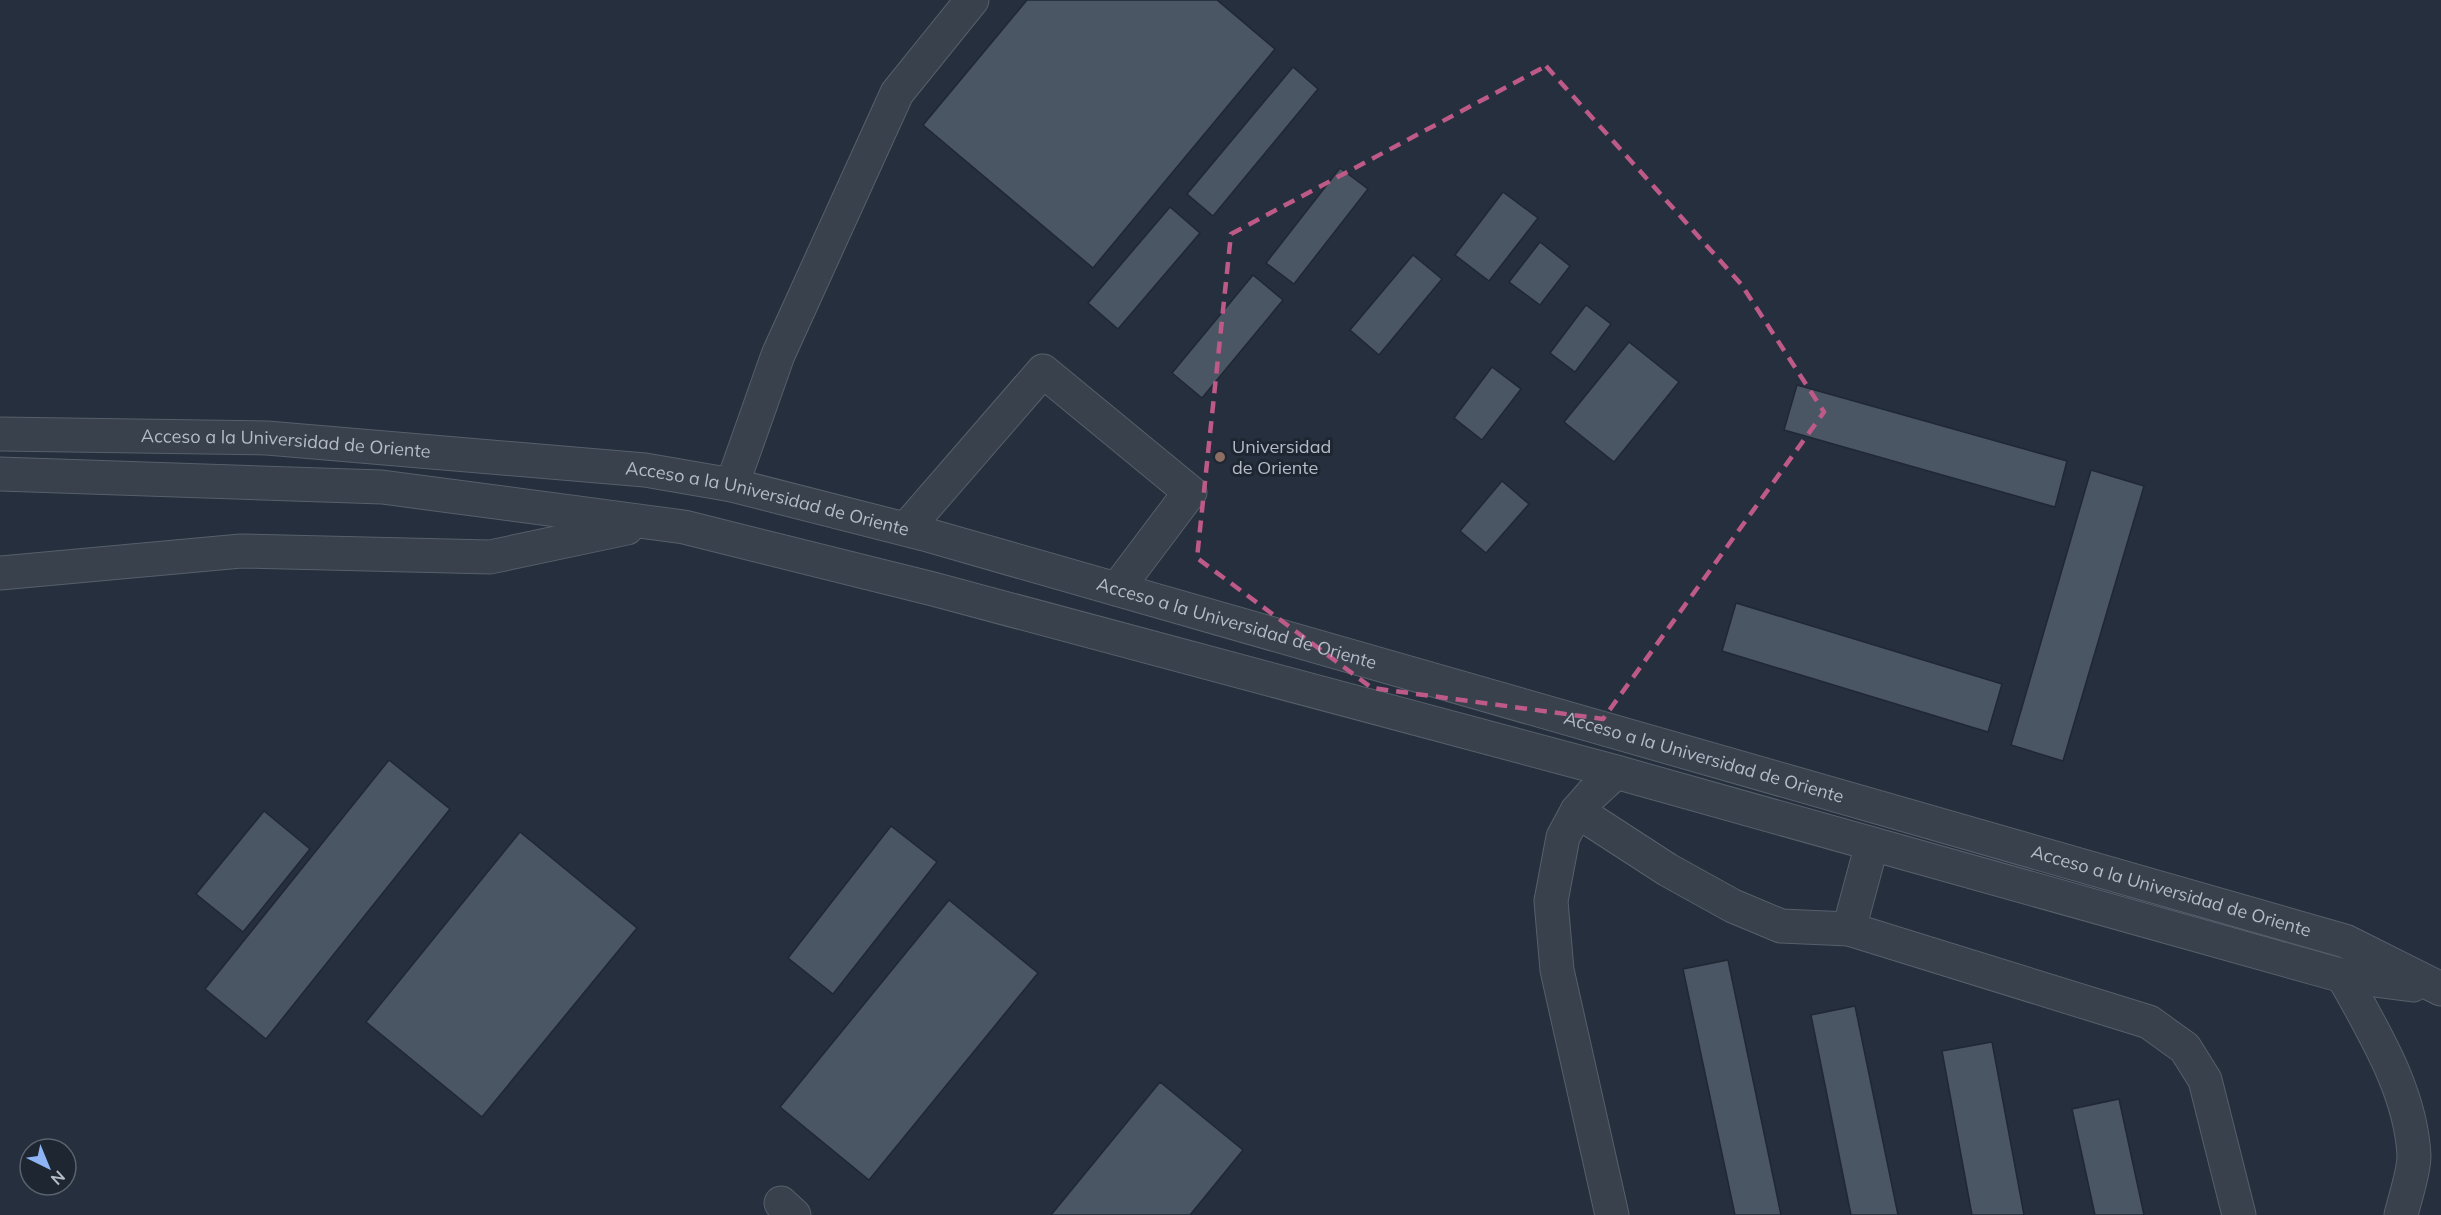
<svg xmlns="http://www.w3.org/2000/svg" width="2441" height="1215" font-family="Mulish,sans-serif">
	<rect width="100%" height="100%" fill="#252f3d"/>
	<!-- building -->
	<path fill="#4b5665" stroke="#202834" stroke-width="1.5" d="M1027,0H1217L1275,49L1093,268L923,125Z
		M1293,67L1318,89L1213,216L1187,194Z
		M1340,168L1368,189L1294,284L1266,263Z
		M1503,192L1538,218L1489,281L1455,255Z
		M1170,207L1200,233L1118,329L1088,303Z
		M1540,242L1570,266L1540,305L1509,282Z
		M1413,255L1442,279L1379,355L1350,330Z
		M1253,275L1283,300L1202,398L1172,373Z
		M1586,305L1611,324L1575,372L1550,353Z
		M1629,342L1679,382L1614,462L1564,422Z
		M1492,367L1521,389L1482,440L1454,418Z
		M1797,385L2067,461L2055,507L1784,430Z
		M2091,470L2144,486L2063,761L2011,745Z
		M1502,481L1529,504L1486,553L1460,531Z
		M1736,603L2002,684L1988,732L1722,651Z
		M389,760L450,809L266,1039L205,989Z
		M264,811L310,849L243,932L196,894Z
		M891,826L937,862L833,994L788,958Z
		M520,832L637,928L482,1117L366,1022Z
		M949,900L1038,973L869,1180L780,1107Z
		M1728,960L1781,1215H1735L1683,969Z
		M1855,1006L1898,1215H1851L1811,1015Z
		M1992,1042L2024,1215H1972L1942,1051Z
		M1160,1082L1243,1150L1190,1215H1051Z
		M2119,1099L2144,1215H2095L2072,1109Z"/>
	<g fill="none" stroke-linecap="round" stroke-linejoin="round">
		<defs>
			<g id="minor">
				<path id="s1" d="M0,434L267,438L645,470L732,485L924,534L2345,941L2441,989"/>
				<path d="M0,474L382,487L684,527L933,589L1616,772L2343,976L2413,985"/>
				<path d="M732,485L778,355L897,93L972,0"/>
				<path d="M906,529L1043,371L1190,492L1117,589"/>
				<path d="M0,573L241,551L490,557L627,528"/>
				<path d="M1577,811L1668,870L1733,906L1781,926L1849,929"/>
				<path d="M1872,844L1849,929L2149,1022L2185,1048L2205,1080L2239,1215"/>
				<path d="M2343,976C2373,1031 2411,1091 2414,1156C2414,1172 2405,1198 2401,1215"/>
				<path d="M781,1203L794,1215"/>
				<path d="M1612,1215L1557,970L1551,901L1563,837L1577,811L1591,795L1616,772"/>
			</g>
		</defs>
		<!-- minor casing -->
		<use href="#minor" stroke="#575f6b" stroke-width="35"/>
		<!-- minor -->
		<use href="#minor" stroke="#39414d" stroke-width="33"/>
	</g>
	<!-- marked area -->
	<path fill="none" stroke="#bd5a87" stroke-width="4.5" stroke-dasharray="12 8" stroke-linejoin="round" d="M1546,66L1741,284L1824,412L1603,719L1372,688L1197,558L1231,234Z"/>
	<!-- markers -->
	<circle fill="#8d6e63" stroke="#1e2632" stroke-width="2" cx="1220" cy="457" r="6"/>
	<g text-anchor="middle" stroke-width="6" stroke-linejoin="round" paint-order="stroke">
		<!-- street labels -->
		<g font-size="18" fill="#b5bcc8" stroke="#1e2632">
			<text dy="6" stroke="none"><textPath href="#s1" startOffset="286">Acceso a la Universidad de Oriente</textPath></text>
			<text dy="6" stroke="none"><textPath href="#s1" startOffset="772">Acceso a la Universidad de Oriente</textPath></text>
			<text dy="6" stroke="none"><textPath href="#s1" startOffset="1258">Acceso a la Universidad de Oriente</textPath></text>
			<text dy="6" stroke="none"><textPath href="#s1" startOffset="1744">Acceso a la Universidad de Oriente</textPath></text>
			<text dy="6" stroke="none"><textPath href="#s1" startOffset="2230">Acceso a la Universidad de Oriente</textPath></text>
		</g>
		<!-- poi labels -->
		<g font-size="18" fill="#b5bcc8" stroke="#1e2632" text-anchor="start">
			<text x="1232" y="453">Universidad<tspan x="1232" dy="21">de Oriente</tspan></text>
		</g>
	</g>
	<!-- north arrow -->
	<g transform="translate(48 1167) rotate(137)"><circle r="28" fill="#1e2632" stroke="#5a626e" stroke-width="1.5"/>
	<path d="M0-4.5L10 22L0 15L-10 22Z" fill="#8fb4f3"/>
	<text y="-9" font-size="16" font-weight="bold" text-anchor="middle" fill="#b5bcc8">N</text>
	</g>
</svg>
